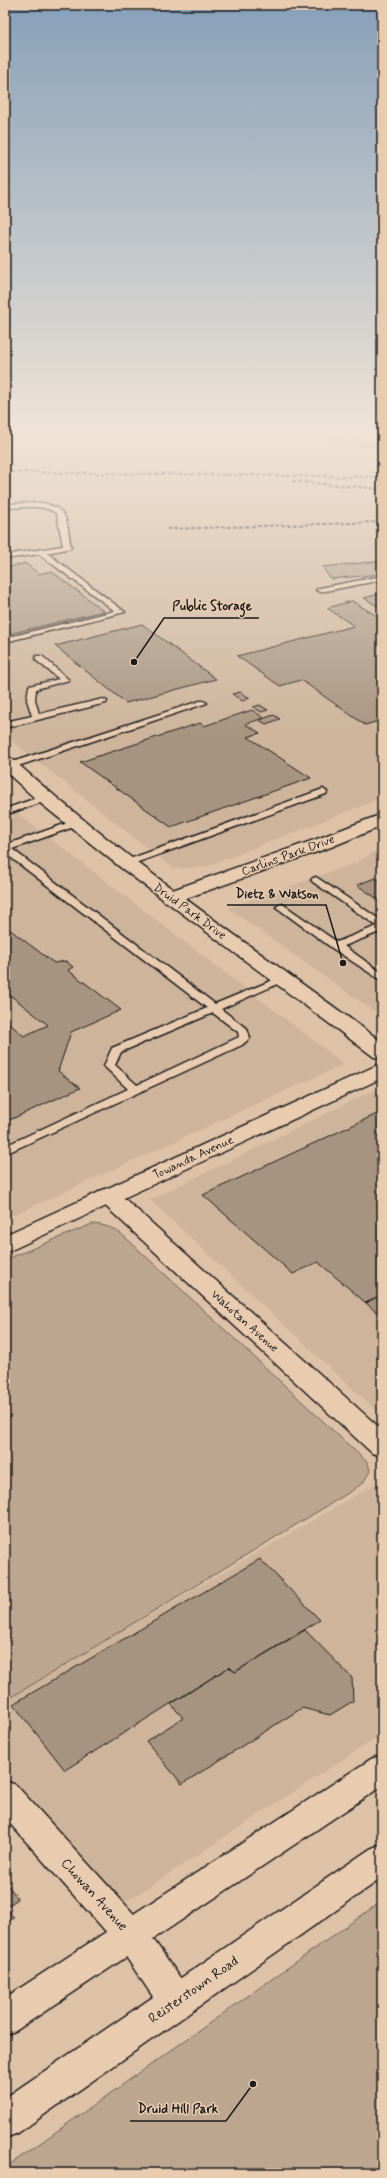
<svg xmlns="http://www.w3.org/2000/svg" width="387" height="2178" font-family="Mynerve,sans-serif">
	<rect width="100%" height="100%" fill="#ddc2a7"/>
	<filter id="ink" filterUnits="userSpaceOnUse"><feTurbulence type="fractalNoise" baseFrequency=".025" numOctaves="2"/><feDisplacementMap in="SourceGraphic" scale="8" xChannelSelector="R" yChannelSelector="G"/><feConvolveMatrix kernelMatrix="1 2 1 2 8 2 1 2 1" color-interpolation-filters="sRGB"/></filter>
	<g filter="url(#ink)">
		<!-- built -->
		<path fill="#cdb49b" d="M5,431H192L382,449V795L372,802L205,867L174,869L16,744L5,733Z
			M5,801L23,818L344,1064L5,1219Z
			M382,847V1017L228,908L356,863Z
			M382,1086V1416L150,1200Z
			M382,1480V1734L101,1918L5,1779V1699Z"/>
		<!-- green -->
		<path fill="#bca690" stroke="#6c6156" d="M92,1224C107,1225 114,1228 126,1238L368,1463L370,1471L363,1483L350,1492L5,1701V1260Z
			M382,1901V2173H5V2168Z"/>
		<!-- building -->
		<path fill="#a79480" stroke="#1c1c1c" d="M245,431H259L256,435L243,434Z
			M259,431L270,432L267,436L256,435Z
			M270,432L282,433L279,438L267,436Z
			M282,433L294,435L292,439L279,438Z
			M295,434L308,435L305,440L292,439Z
			M332,438L344,439L342,444L329,442Z
			M344,439L357,440L354,445L342,444Z
			M357,440L369,442L367,446L354,445Z
			M369,442L381,443L379,447L367,446Z
			M381,561L382,574L331,579L322,567Z
			M25,563L39,574L51,571L104,611L5,635V568Z
			M382,593V609L364,598Z
			M352,601L382,619V720L365,725L301,680L280,686L237,656L354,626L327,608Z
			M142,624L216,679L126,703L55,646Z
			M240,692L250,698L242,701L232,694Z
			M260,705L268,710L261,712L253,707Z
			M252,710L264,718L245,724L260,733L248,737L311,778L171,827L80,762L200,723L204,726Z
			M274,715L280,719L266,724L259,720Z
			M375,878L382,883V902L357,885Z
			M5,926L54,963L66,961L73,967L68,970L69,971L121,1010L71,1032L58,1071L80,1088L5,1122V1020L24,1036L48,1025L5,991Z
			M381,1112L382,1294L366,1303L318,1262L293,1274L203,1195Z
			M382,1294V1317L366,1303Z
			M260,1559L320,1620L235,1672L229,1667L65,1770L13,1704Z
			M305,1630L352,1678L353,1701L330,1715L302,1708L182,1784L146,1741L183,1718L171,1704L229,1667L235,1672Z
			M5,1881L18,1899L6,1907L14,1918L5,1924Z"/>
		<g fill="none" stroke-linecap="round" stroke-linejoin="round">
			<defs>
				<path id="lane" d="M287,431H312L382,438V442Z
					M42,503C71,509 66,523 71,548L47,553L125,612L5,642V638L115,611L39,554L5,559V555L63,546L57,514C43,503 22,508 5,508V504Z
					M382,576V580L320,592L316,590L320,588Z
					M36,656H42L69,680L36,689L35,700L39,714L103,699L107,701L106,703L5,728V722L32,716L27,700L29,686L59,679L36,660Z
					M200,701H203L207,703L12,768L5,767L6,764Z
					M323,789L327,792L326,794L130,865L127,866L122,863L124,861Z
					M45,795L48,796V800L5,815V809Z
					M76,820L79,821V825L12,849L215,1004L280,977H288L289,979L221,1009L247,1029L250,1038L242,1045L5,1154V1146L128,1089L104,1066L112,1048L207,1008L5,853V845ZM213,1013L238,1032L239,1037L137,1085L115,1065L121,1052Z
					M316,877L382,921V931L344,946L382,973V981L332,948L276,907L281,904L284,905L337,942L377,926L313,882L311,880L313,878Z"/>
				<path id="street" d="M382,814V826L331,847L178,901L171,903L164,901L161,897L164,893L317,839Z
					M108,1188L116,1191L382,1430V1456L372,1453L100,1201L96,1196L100,1191Z
					M5,1781L16,1785L142,1923L188,1989L193,2001L188,2013L176,2018L164,2013L118,1945L5,1818Z"/>
				<path id="secondary" d="M5,757L11,758C127,862 257,950 382,1042V1058L374,1057L120,867L39,802L5,771Z
					M382,1063V1078L5,1253V1235Z"/>
				<path id="primary" d="M382,1755V1786L17,2030L5,2035V1998L371,1759Z
					M382,1844V1878L18,2133L5,2138V2098L370,1849Z"/>
			</defs>
			<!-- lane casing -->
			<use href="#lane" stroke="#1c1c1c" stroke-width="3"/>
			<!-- street casing -->
			<use href="#street" stroke="#1c1c1c" stroke-width="3"/>
			<!-- secondary casing -->
			<use href="#secondary" stroke="#1c1c1c" stroke-width="3"/>
			<!-- primary casing -->
			<use href="#primary" stroke="#1c1c1c" stroke-width="3"/>
			<!-- lane -->
			<use href="#lane" fill="#e9ccb0" fill-rule="evenodd"/>
			<!-- street -->
			<use href="#street" fill="#e9ccb0" fill-rule="evenodd"/>
			<!-- secondary -->
			<use href="#secondary" fill="#e9ccb0" fill-rule="evenodd"/>
			<!-- primary -->
			<use href="#primary" fill="#e9ccb0" fill-rule="evenodd"/>
			<!-- rail -->
			<path stroke="#1c1c1c" stroke-width="2" stroke-dasharray="4 2" stroke-linecap="butt" d="M5,472L382,477
				M292,481L382,489
				M167,529L382,522"/>
		</g>
	</g>
	<!-- sky -->
	<linearGradient id="sky" x2="0" y2="1"><stop stop-color="#86a0b9"/><stop offset="0.59" stop-color="#f0e4d7"/><stop offset="1" stop-color="#f0e4d7" stop-opacity="0"/></linearGradient>
	<rect width="387" height="736" fill="url(#sky)"/>
	<g text-anchor="middle" stroke-width="3" stroke-linejoin="round" paint-order="stroke">
		<!-- street labels -->
		<g font-size="12" fill="#1c1c1c" stroke="#e9ccb0">
			<text transform="translate(288 855) rotate(-20)" y="4">Carlins Park Drive</text>
			<text transform="translate(190 911) rotate(36)" y="4">Druid Park Drive</text>
			<text transform="translate(193 1157) rotate(-25)" y="4">Towanda Avenue</text>
			<text transform="translate(245 1321) rotate(42)" y="4">Wahotan Avenue</text>
		</g>
		<!-- near-street labels -->
		<g font-size="14" fill="#1c1c1c" stroke="#e9ccb0">
			<text transform="translate(95 1894) rotate(48)" y="5">Chowan Avenue</text>
			<text transform="translate(193 1989) rotate(-35)" y="5">Reisterstown Road</text>
		</g>
	</g>
	<!-- callouts -->
	<path fill="none" stroke="#1c1c1c" stroke-width="1.5" d="M134 662L164 618H259M343 963L326 905H227M253 2084L226 2121H130"/>
	<g fill="#1c1c1c" stroke="#e9ccb0" stroke-width="1.5">
		<circle cx="134" cy="662" r="4"/>
		<circle cx="343" cy="963" r="4"/>
		<circle cx="253" cy="2084" r="4"/>
	</g>
	<g font-size="13" text-anchor="middle" font-weight="bold" fill="#1c1c1c" stroke="#e9ccb0" stroke-width="3" stroke-linejoin="round" paint-order="stroke">
		<text x="212" y="610">Public Storage</text>
		<text x="277" y="898">Dietz &amp; Watson</text>
		<text x="178" y="2113">Druid Hill Park</text>
	</g>
	<!-- margin -->
	<rect width="387" height="2178" fill="none" stroke="#e9ccb0" stroke-width="20"/>
	<rect x="10" y="10" width="367" height="2158" fill="none" stroke="#1c1c1c" stroke-width="1.5" filter="url(#ink)"/>
</svg>
